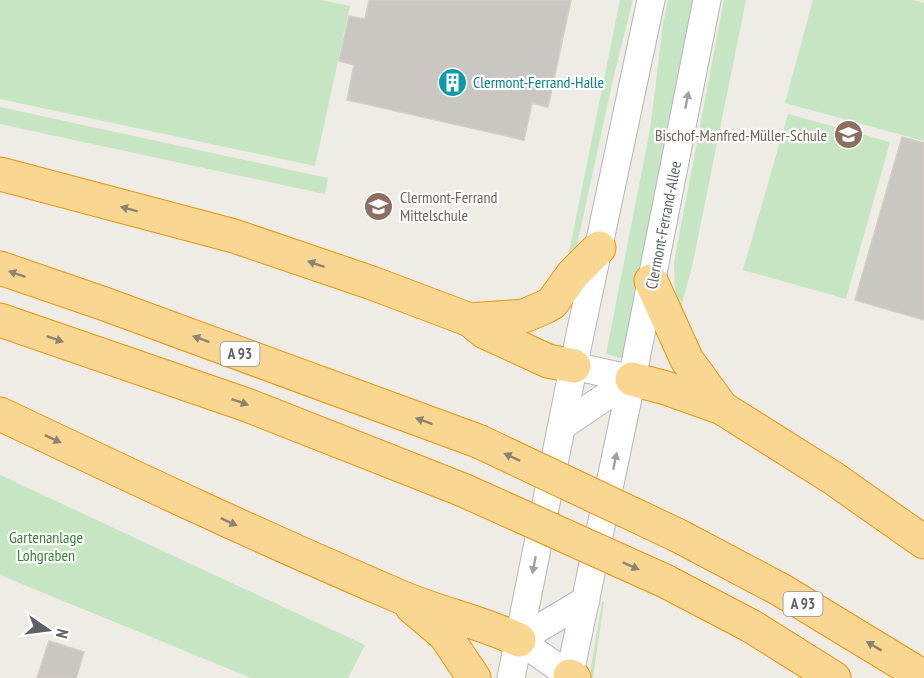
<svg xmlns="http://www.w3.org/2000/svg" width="924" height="678" font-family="'PT Sans Narrow',sans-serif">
	<rect width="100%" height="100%" fill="#efece5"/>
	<!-- green -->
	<path fill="#c5e5c3" d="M0,0H321L350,6L315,166L0,99Z
		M620,0H633L614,75L574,259L564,277Z
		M668,0H696L624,359L606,354L650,130L663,24Z
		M724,0H746L692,267L679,314L675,288L674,263Z
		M813,0H913L924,3V141L785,103Z
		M0,107L328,178L325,194L0,124Z
		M788,114L890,142L846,299L743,270Z
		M0,475L365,645L348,678H251L0,575Z
		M602,602H604L593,678H591V667Z"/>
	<!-- building -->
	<path fill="#cac7c2" stroke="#d3cdc4" stroke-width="1.5" d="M369,0H571L548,107L532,103L524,140L347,100L354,65L339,61L349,16L365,19Z
		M902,137L924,143V320L855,300Z
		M49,641L84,652L76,678H37Z"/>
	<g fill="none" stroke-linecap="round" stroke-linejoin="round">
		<defs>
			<path id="minor" d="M574,366L632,379
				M562,426L632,379
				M519,640L586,600
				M519,640L570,676
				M511,678L579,339L651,0
				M569,678L632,379L707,0"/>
			<path id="highway" d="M0,174L234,236L372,283L470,320L485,332L548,361L574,366
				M0,268L102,303L478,441
				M651,281L687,360L722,408
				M0,320L247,405L463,490
				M470,320L524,316L545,307L552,303L573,274L599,248
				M632,379L666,388L722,408L833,478L924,542
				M0,414C131,476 262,538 396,595C436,613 479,621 519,640
				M679,536L781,590L924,677
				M665,581L751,626L834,678
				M412,607L445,635L474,678
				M570,676L574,678"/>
		</defs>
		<!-- minor casing -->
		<use href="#minor" stroke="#b3b6b9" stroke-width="29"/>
		<!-- highway casing -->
		<use href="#highway" stroke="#eb9309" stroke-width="35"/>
		<!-- minor -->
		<use href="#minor" stroke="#fff" stroke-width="27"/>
		<!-- highway -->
		<use href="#highway" stroke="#f9d792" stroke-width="33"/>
		<defs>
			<path id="highway-bridge" d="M478,441L679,536
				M463,490L665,581"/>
		</defs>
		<!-- highway-bridge casing -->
		<use href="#highway-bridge" stroke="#eb9309" stroke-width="35" stroke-linecap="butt"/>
		<!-- highway-bridge -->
		<use href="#highway-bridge" stroke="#f9d792" stroke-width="33"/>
	</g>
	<!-- one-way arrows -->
	<defs><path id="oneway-solid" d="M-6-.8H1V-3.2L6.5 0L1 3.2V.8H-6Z" transform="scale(1.5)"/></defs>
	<g fill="#9ea0a3">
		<use href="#oneway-solid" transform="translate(687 100) rotate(-79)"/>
		<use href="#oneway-solid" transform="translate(615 461) rotate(-78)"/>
		<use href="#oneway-solid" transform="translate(534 565) rotate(101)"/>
	</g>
	<g fill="#8c8472">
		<use href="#oneway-solid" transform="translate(129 209) rotate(-165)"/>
		<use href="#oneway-solid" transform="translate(316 264) rotate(-161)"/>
		<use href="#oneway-solid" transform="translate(17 274) rotate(-161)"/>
		<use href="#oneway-solid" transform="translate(55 339) rotate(19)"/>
		<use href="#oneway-solid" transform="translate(201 339) rotate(-160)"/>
		<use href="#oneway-solid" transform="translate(240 402) rotate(19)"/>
		<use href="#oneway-solid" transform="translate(424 421) rotate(-160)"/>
		<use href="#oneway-solid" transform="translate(53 439) rotate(25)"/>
		<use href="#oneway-solid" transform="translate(512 457) rotate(-155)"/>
		<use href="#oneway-solid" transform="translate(229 522) rotate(25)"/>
		<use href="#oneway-solid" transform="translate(631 566) rotate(24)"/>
		<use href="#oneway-solid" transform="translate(874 646) rotate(-149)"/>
	</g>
	<!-- icons -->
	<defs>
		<symbol id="building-disc" viewBox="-11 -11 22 22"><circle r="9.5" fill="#0f9aa8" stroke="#fff"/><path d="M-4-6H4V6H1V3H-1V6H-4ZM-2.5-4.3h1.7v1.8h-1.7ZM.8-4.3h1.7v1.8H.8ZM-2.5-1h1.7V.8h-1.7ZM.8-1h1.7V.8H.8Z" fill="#fff"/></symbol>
		<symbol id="school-disc" viewBox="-11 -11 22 22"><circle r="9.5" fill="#8d6e63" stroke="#fff"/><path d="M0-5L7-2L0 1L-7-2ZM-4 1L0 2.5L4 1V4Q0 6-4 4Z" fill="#fff"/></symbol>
	</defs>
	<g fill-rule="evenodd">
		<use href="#building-disc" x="436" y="66" width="33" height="33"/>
		<use href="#school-disc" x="832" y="118" width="33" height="33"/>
		<use href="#school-disc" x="362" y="190" width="33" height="33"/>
	</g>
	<g text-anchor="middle" stroke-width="4.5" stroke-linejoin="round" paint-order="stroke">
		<!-- shield labels -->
		<g fill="#fff" stroke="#8e9093" stroke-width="1.5">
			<rect x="220.5" y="342" width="39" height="24" rx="4.5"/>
			<rect x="783.5" y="592" width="39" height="24" rx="4.5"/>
		</g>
		<g font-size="15" font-weight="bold" fill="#5d6165">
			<text x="240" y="359">A 93</text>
			<text x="803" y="609">A 93</text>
		</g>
		<!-- culture labels -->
		<g font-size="16" fill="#0d838f" stroke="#fff" text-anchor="start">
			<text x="473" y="88">Clermont-Ferrand-Halle</text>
		</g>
		<!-- education labels -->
		<g font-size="16" fill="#785e54" stroke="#fff" text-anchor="end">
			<text x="827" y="141">Bischof-Manfred-Müller-Schule</text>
			<text x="400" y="203" text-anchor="start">Clermont-Ferrand<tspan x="400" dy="18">Mittelschule</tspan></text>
		</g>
		<!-- street labels -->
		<g font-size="16" fill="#5d6165" stroke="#fff">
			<text transform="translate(663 225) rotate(-79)" y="6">Clermont-Ferrand-Allee</text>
		</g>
		<!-- park labels -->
		<g font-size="16" fill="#3a8138" stroke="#fff">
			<text x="46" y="543">Gartenanlage<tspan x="46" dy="18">Lohgraben</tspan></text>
		</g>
	</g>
	<!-- north arrow -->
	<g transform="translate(48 630) rotate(104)" stroke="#ffffff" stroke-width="4.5" paint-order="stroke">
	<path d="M0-4.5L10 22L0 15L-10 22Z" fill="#5d6165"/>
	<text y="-9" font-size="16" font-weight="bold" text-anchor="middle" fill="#5d6165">N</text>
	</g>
</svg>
